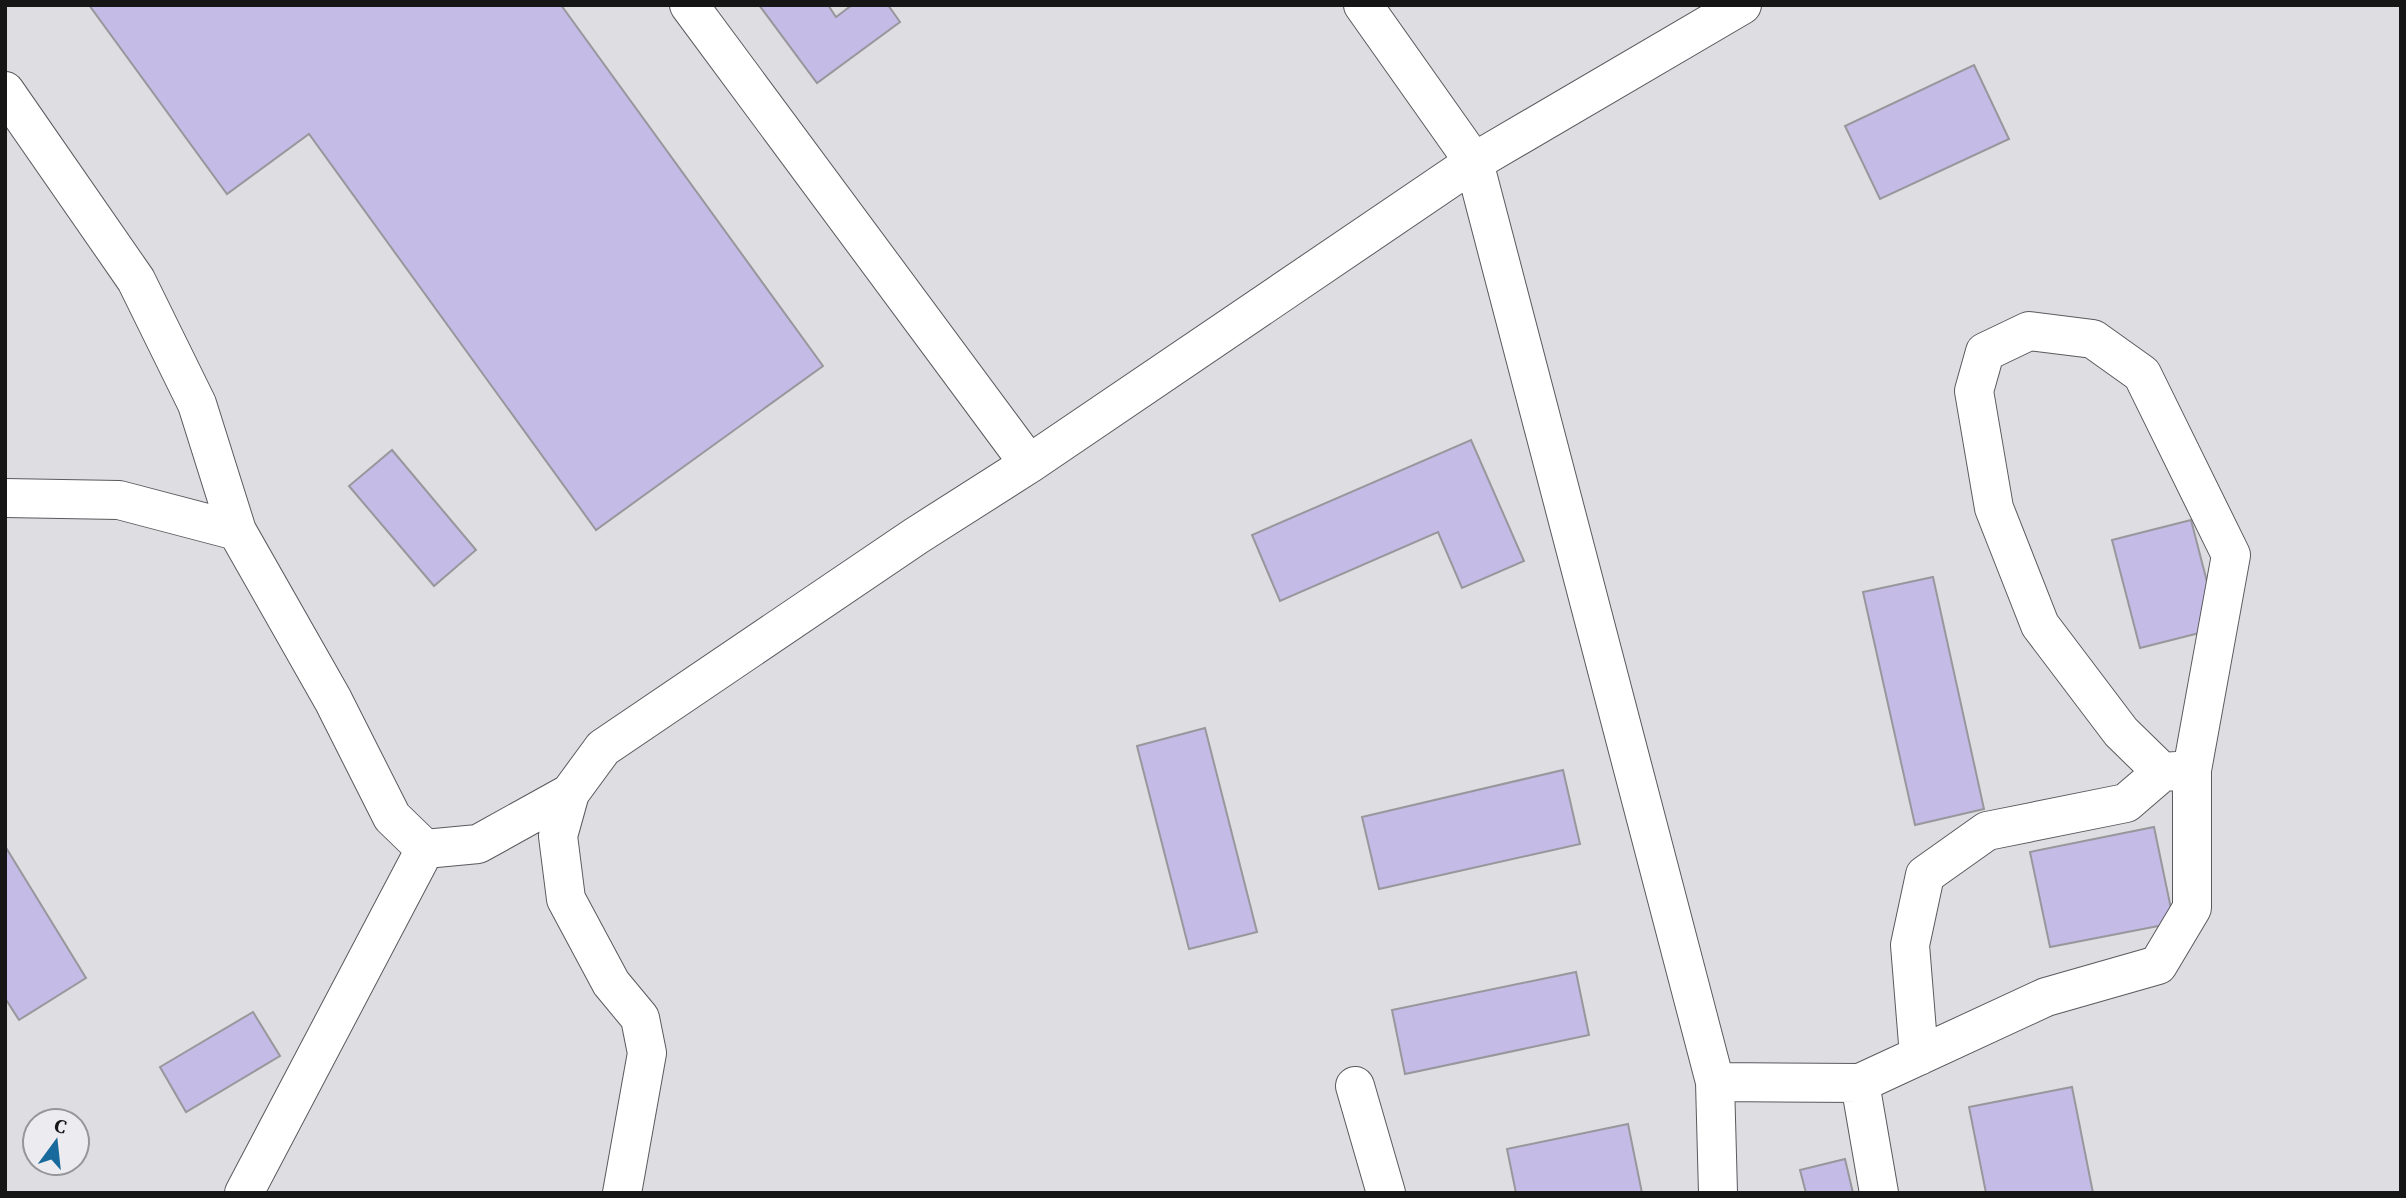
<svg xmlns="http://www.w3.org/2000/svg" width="2406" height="1198" font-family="'Source Serif 4',serif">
	<rect width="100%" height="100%" fill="#dedde2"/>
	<!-- building -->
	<path fill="#c4bbe6" stroke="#98979c" stroke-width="2" d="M89,5H561L823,366L596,530L309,134L227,194Z
		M759,5H828L836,17L852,5H888L900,22L817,83Z
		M1974,65L2009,139L1880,199L1845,126Z
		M1471,440L1524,561L1462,588L1438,532L1280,601L1252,535Z
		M392,450L476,550L434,586L349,486Z
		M2191,520L2219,628L2140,648L2112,540Z
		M1933,577L1984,809L1915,825L1863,592Z
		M1205,728L1257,932L1189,949L1137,746Z
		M1563,770L1580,844L1379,889L1362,817Z
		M2154,827L2174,923L2050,947L2030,852Z
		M5,846L86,978L19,1020L5,998Z
		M1576,972L1589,1035L1405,1074L1392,1010Z
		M253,1012L280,1056L186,1112L160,1067Z
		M2072,1087L2093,1193H1986L1969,1107Z
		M1628,1124L1642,1193H1516L1507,1149Z
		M1845,1159L1853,1193H1806L1800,1170Z"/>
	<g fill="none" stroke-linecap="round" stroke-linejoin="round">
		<defs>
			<path id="minor" d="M689,5L1029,464
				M1363,5L1474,162L1715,1082L1860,1083L1879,1193
				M5,91L136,280L197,404L237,531L333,700L392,817L425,849L478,844L570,793
				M5,498L119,500L237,531
				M1919,1056L1910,945L1925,875L1987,831L2126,803L2162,772
				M1715,1082L1718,1193
				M1860,1083L2046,997L2158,965L2192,908V770L2231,555L2142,374L2093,339L2029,331L1985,352L1974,391L1994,508L2040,625L2121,732L2162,772L2192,770
				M1355,1086L1386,1193
				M244,1193L425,849
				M622,1193L647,1053L640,1018L611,983L566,899L558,836L570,793L603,748L916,536L1029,464L1474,162L1742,5"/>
		</defs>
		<!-- minor casing -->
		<use href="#minor" stroke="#5a595d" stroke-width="40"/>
		<!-- minor -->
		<use href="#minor" stroke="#fff" stroke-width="38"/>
	</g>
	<!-- border -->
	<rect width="2406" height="1198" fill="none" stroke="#161617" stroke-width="14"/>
	<!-- north arrow -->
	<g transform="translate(56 1142) rotate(15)"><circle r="33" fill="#ecebf0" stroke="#969699" stroke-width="2"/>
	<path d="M0-5L12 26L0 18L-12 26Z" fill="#196a9c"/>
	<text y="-10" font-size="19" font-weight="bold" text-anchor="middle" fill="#161617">С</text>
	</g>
</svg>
